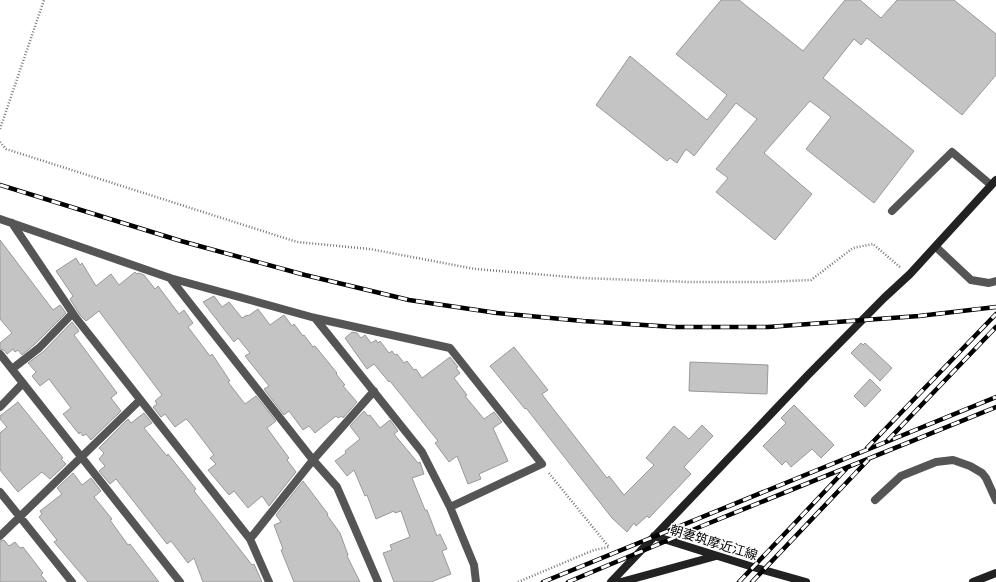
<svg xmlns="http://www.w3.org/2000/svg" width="996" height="582" font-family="'Space Grotesk','Noto Sans JP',sans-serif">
	<rect width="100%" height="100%" fill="#fff"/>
	<!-- building -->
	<path fill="#c4c4c4" stroke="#999" d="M721,0H739L803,51L845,0H860L881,18L897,0H954L996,34V75L962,115L867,38L861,45L854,39L823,78L914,151L874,203L806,149L831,117L810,101L764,153L812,194L775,240L716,192L728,178L716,169L757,119L736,103L694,156L686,149L677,163L670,158L667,161L596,105L630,56L707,120L727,95L676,54Z
		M0,240L53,310L60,305L66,313L35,344L22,355L18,350L15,352L13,349L7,354L4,350L0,349V343L12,333L0,319Z
		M76,258L80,265L82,263L96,286L111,274L119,285L135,272L137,274L139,273L144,275L155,289L158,286L179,314L184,310L193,323L188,327L210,356L212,354L230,381L228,382L245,404L256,396L276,421L267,428L289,458L287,460L296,472L269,506L262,496L248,508L234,491L229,495L208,470L216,464L210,458L214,455L190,423L186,419L175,427L165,414L161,417L153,407L157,404L155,401L162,395L99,311L86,321L80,315L70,299L73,296L56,271Z
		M214,296L222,307L229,302L242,318L247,315L248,316L258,309L270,325L284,315L292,326L294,324L303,336L304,335L313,347L315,346L337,373L336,374L345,385L343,386L357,402L343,418L342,416L338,418L336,416L315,433L309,426L303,430L289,411L284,415L264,389L269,386L245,356L250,353L238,338L234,342L203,302Z
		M72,322L79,331L74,335L117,393L111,398L121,411L91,440L86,434L83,436L80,432L79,434L63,414L71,408L49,379L40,386L32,376L36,372L28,363L43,352Z
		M352,332L357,333L361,338L365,335L371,343L376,340L378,343L380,341L389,353L392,351L395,355L397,354L404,363L407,361L414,370L416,369L422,378L450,357L458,367L456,368L460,373L454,378L467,395L465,396L484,419L494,412L502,422L493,428L508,461L479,474L481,479L468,484L457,456L449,462L435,443L438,441L390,381L389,382L374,364L367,369L345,338Z
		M861,343L863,345L865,343L892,368L880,381L851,353Z
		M514,347L548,390L542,394L544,397L607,478L609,476L624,495L654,465L646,458L674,426L689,439L702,425L713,436L684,467L691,474L649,518L647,516L636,526L634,523L627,532L612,518L526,408L525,409L490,366Z
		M690,362L768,365L767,394L689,391Z
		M870,379L881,390L865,407L854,396Z
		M18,402L63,458L61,459L66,464L50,479L42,472L18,492L0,470V433L7,427L0,419V416Z
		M794,405L834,445L821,458L812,449L791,467L786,461L782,465L763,446L786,423L781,418Z
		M364,411L368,416L370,415L380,428L390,420L398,431L394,434L418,463L420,462L424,474L412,478L425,510H427L437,536L440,534L447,549L442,551L451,574L431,582H394L383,553L392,550L390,545L410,537L401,511L395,513L394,511L376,519L367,495L365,496L354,470L347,476L335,461L346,453L345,451L360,439L350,426Z
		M144,413L152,423L144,428L167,456L168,454L196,489L194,491L231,538L252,565L254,564L262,582H203L194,558L188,563L171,541L167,544L116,479L110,484L99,471L105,466L99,459L104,453L99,448L128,419L131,423Z
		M73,473L82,485L91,478L101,491L94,497L112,519L110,520L128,545L130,544L159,582H88L54,542L57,540L39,517L42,514L40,511L62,494L57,488Z
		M303,481L328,514L327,515L340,533L348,555L347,556L360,582H294L281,550L283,549L274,525L281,522L276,515Z
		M4,540L9,546L15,542L20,548L23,547L43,573L41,575L47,582H0V541Z"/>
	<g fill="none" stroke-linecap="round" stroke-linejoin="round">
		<!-- path -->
		<path stroke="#777" stroke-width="2.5" stroke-dasharray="1 2" stroke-linecap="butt" d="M0,129L44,0
			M0,142L6,149L297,242L370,249L475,269L582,278L690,282H764L811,280L853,248L873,244L900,267
			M518,582L594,550L609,547L548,472"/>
		<!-- lane -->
		<path stroke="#555" stroke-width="8" d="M892,211L952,152L991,185
			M936,247L971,280L989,283L996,281
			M875,500L901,476L936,462L953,460L970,466L982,473L986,478L996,500"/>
		<!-- street -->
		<path stroke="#555" stroke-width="8" d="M0,219L170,278L315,318L450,348L542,464L450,507
			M12,223L76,318L250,539L269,582
			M170,278L313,460L337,487L378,582
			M315,318L422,452L450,507L474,565L476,582
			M0,354L180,582
			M12,369L39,348L72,314
			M0,407L23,383
			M0,492L72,582
			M0,536L140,400
			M250,539L313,460L374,391"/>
		<!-- secondary -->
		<path stroke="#222" stroke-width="8" d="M654,536L753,567L806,582
			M611,582L808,375L884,298L910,274L996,180
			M621,582L716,556
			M973,582L996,573"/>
		<defs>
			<path id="rail" d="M0,185L181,241L305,275L409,300L497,313L583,321L674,327H768L919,316L996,307
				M888,440L996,327
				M867,448L996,314
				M543,582L996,397
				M568,582L702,526L996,407
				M739,582L846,469
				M752,582L868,460"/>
		</defs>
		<!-- rail casing -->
		<use href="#rail" stroke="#000" stroke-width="4.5"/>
		<!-- rail -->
		<use href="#rail" stroke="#fff" stroke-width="3" stroke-dasharray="9" stroke-linecap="butt"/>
	</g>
	<g text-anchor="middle" stroke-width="3" stroke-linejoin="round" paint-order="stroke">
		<!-- street labels -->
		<g font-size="13" fill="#000" stroke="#fff">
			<text transform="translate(714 542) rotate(17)" y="5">朝妻筑摩近江線</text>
		</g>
	</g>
</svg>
